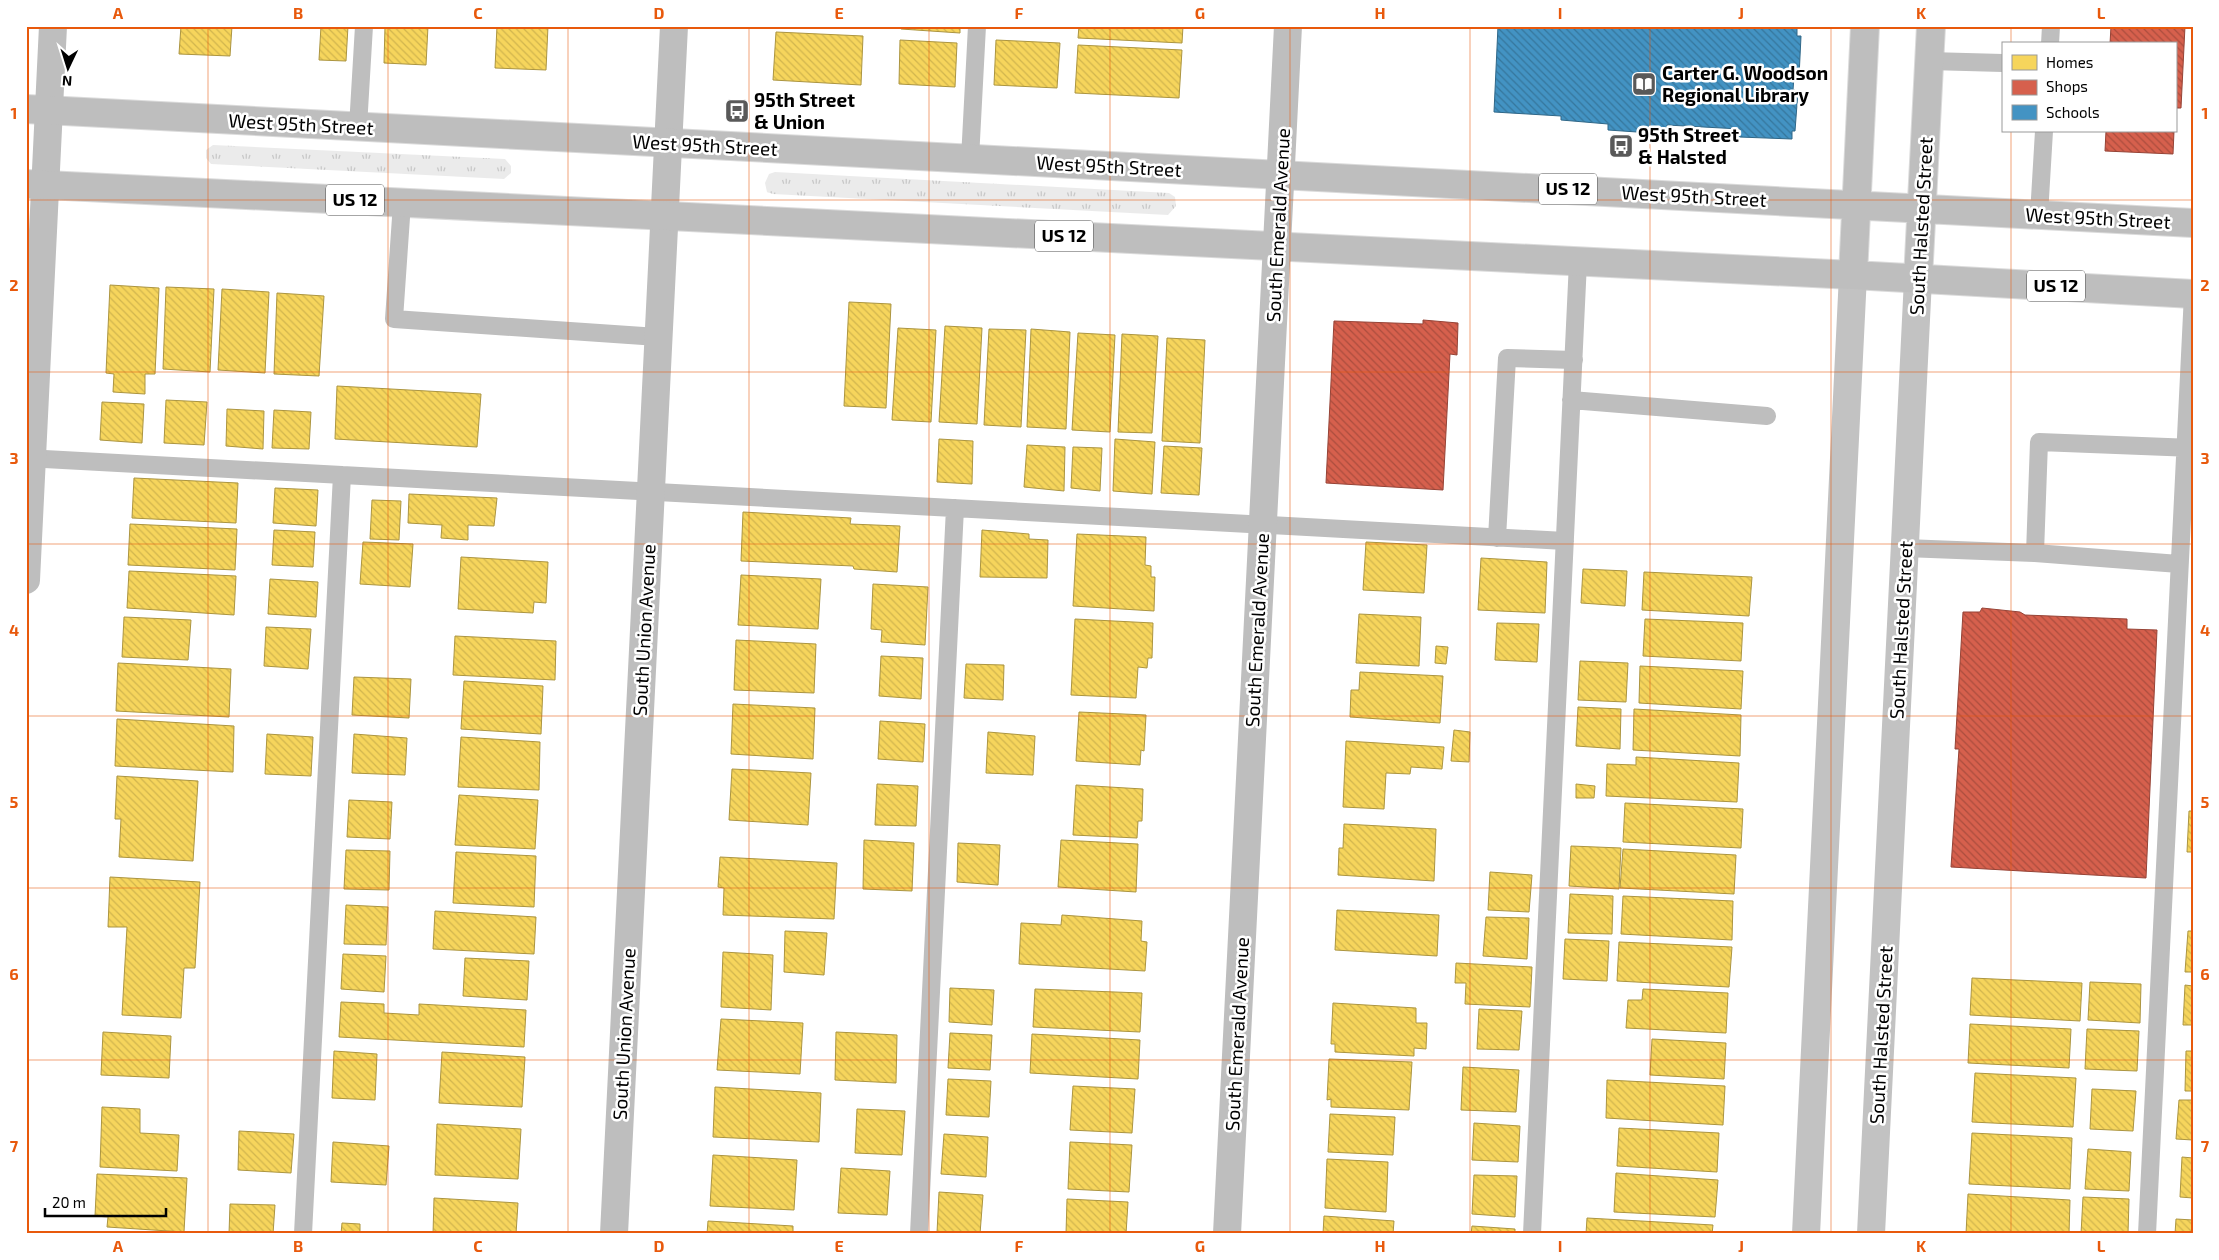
<svg xmlns="http://www.w3.org/2000/svg" width="2219" height="1260" font-family="'Exo 2',sans-serif">
	<defs>
		<pattern id="grass-tufts" width="24" height="20" patternUnits="userSpaceOnUse" patternTransform="scale(1.25)"><rect width="24" height="20" fill="#ebebeb"/><path d="M3 7l-1-3M5 7V3M7 7l1-3M15 17l-1-3M17 17v-4M19 17l1-3" fill="none" stroke="#c8c8c8"/></pattern>
		<pattern id="homes-back-hatch" width="6" height="6" patternUnits="userSpaceOnUse" patternTransform="scale(1.25)"><rect width="6" height="6" fill="#f6d55c"/><path d="M-1 5l2 2M0 0l6 6M5-1l2 2" fill="none" stroke="#d1b54e"/></pattern>
		<pattern id="shops-back-hatch" width="6" height="6" patternUnits="userSpaceOnUse" patternTransform="scale(1.25)"><rect width="6" height="6" fill="#d6604d"/><path d="M-1 5l2 2M0 0l6 6M5-1l2 2" fill="none" stroke="#ab4d3e"/></pattern>
		<pattern id="schools-back-hatch" width="6" height="6" patternUnits="userSpaceOnUse" patternTransform="scale(1.25)"><rect width="6" height="6" fill="#4393c3"/><path d="M-1 5l2 2M0 0l6 6M5-1l2 2" fill="none" stroke="#36769c"/></pattern>
	</defs>
	<rect width="100%" height="100%" fill="#fff"/>
	<!-- grass -->
	<path fill="url(#grass-tufts)" d="M213,145L505,159L511,166V173L504,179L211,164L206,158V150Z
		M775,172L1169,193L1175,197L1176,206L1168,215L773,194L767,192L765,183L769,174Z"/>
	<!-- homes -->
	<path fill="url(#homes-back-hatch)" stroke="#ac9540" d="M181,26H232L230,56L179,54Z
		M321,26H348L346,61L319,60Z
		M385,26H428L426,65L384,63Z
		M497,26H548L546,70L495,68Z
		M902,26H960V33L901,29Z
		M1079,26H1183L1182,43L1078,38Z
		M776,32L863,36L861,85L773,80Z
		M900,40L957,43L955,87L899,84Z
		M996,40L1060,43L1057,88L994,85Z
		M1078,45L1182,50L1179,98L1075,93Z
		M110,285L159,288L155,374H145V394L113,392L114,374L106,373Z
		M166,287L214,289L210,372L163,369Z
		M222,289L269,292L265,373L218,370Z
		M277,293L324,296L319,376L274,374Z
		M849,302L891,304L886,408L844,406Z
		M945,326L982,328L977,424L939,422Z
		M898,328L936,330L931,422L892,420Z
		M989,329L1026,330L1021,427L984,425Z
		M1031,329L1070,332L1066,429L1027,427Z
		M1078,333L1115,335L1110,432L1072,430Z
		M1122,334L1158,336L1152,433L1118,432Z
		M1167,338L1205,340L1200,443L1162,441Z
		M337,386L481,394L477,447L335,439Z
		M166,400L207,402L204,445L164,443Z
		M102,402L144,404L142,443L100,440Z
		M227,409L264,411L263,449L226,446Z
		M274,410L311,412L309,449L272,448Z
		M939,439L973,441L972,484L937,482Z
		M1115,439L1155,442L1152,494L1113,491Z
		M1027,445L1065,447L1064,491L1024,487Z
		M1164,446L1202,448L1199,495L1161,493Z
		M1073,447L1102,448L1100,491L1071,488Z
		M134,478L238,483L236,523L132,518Z
		M275,488L318,490L316,526L273,523Z
		M409,494L497,498L494,526L468,525V540L441,538L442,525L408,523Z
		M372,500L401,501L399,540L370,539Z
		M743,512L851,518L850,524L900,526L897,572L854,569L853,566L741,561Z
		M130,524L237,529L235,570L128,565Z
		M274,530L315,532L313,567L272,565Z
		M982,530L1029,534V539L1048,540L1047,578L980,577Z
		M1077,534L1146,537L1145,565L1151,566V577H1155L1154,611L1073,606Z
		M363,542L413,544L410,587L360,584Z
		M1366,542L1427,545L1424,593L1363,590Z
		M461,557L548,562L546,603L534,602L533,613L458,609Z
		M1481,558L1547,562L1545,613L1478,610Z
		M1583,569L1627,571L1625,606L1581,603Z
		M129,571L236,576L234,615L127,608Z
		M1644,572L1752,577L1749,616L1642,610Z
		M741,575L821,579L818,629L738,625Z
		M270,579L318,582L316,617L268,614Z
		M873,584L928,587L925,645L881,642L882,630L871,629Z
		M1359,614L1421,617L1419,666L1356,663Z
		M124,617L191,620L188,660L122,657Z
		M1075,619L1153,623L1152,658H1148L1147,668L1138,667L1136,698L1071,695Z
		M1645,619L1743,623L1741,661L1643,656Z
		M1497,623L1539,624L1537,662L1495,660Z
		M266,627L311,629L308,669L264,666Z
		M455,636L556,641L555,680L453,675Z
		M736,640L816,644L814,693L734,690Z
		M1436,646L1448,647L1446,664L1435,663Z
		M881,656L923,658L921,699L879,696Z
		M1580,661L1628,663L1626,702L1578,700Z
		M118,663L231,669L229,717L116,711Z
		M966,664L1004,665L1003,700L964,698Z
		M1640,666L1743,671L1741,709L1639,703Z
		M1360,672L1443,676L1440,723L1350,717L1351,690H1359Z
		M354,677L411,679L409,718L352,715Z
		M464,681L543,686L541,734L461,729Z
		M733,704L815,708L813,759L731,754Z
		M1578,707L1621,709L1620,749L1576,746Z
		M1634,709L1741,715L1740,756L1633,750Z
		M1079,712L1146,715L1144,751L1141,750L1140,765L1076,761Z
		M117,719L234,726L233,772L115,766Z
		M880,721L925,724L923,762L878,759Z
		M1454,730L1470,732L1469,762L1451,761Z
		M988,732L1035,736L1033,775L986,773Z
		M267,734L313,737L311,776L265,774Z
		M354,734L407,738L405,775L352,773Z
		M461,737L540,742L539,790L458,787Z
		M1346,741L1444,747L1442,769L1411,767L1410,774L1386,773L1384,809L1343,807Z
		M1636,757L1739,763L1737,802L1606,796L1607,764L1636,765Z
		M732,769L811,773L808,825L729,820Z
		M117,776L198,781L193,861L119,857L121,819H115Z
		M877,784L918,786L916,826L875,825Z
		M1576,784L1595,786L1594,798H1576Z
		M1076,785L1143,789L1142,821H1138L1137,838L1073,835Z
		M459,795L538,800L535,849L455,845Z
		M349,800L392,802L390,839L347,837Z
		M1625,803L1743,809L1741,848L1623,842Z
		M2189,811H2193V852H2187Z
		M1344,824L1436,829L1434,881L1338,875L1339,848H1343Z
		M864,840L914,843L912,891L863,889Z
		M1061,840L1138,844L1136,892L1058,887Z
		M958,843L1000,845L998,885L957,882Z
		M1571,846L1621,848L1619,889L1569,886Z
		M1623,849L1736,855L1734,894L1620,888Z
		M346,850L390,851L389,890L344,889Z
		M456,852L536,856L534,907L453,903Z
		M720,857L837,863L834,919L723,915L724,888L718,887Z
		M1490,872L1532,875L1529,912L1488,910Z
		M110,877L200,882L195,968H184L181,1018L122,1015L127,927H108Z
		M1570,894L1613,896L1612,934L1568,933Z
		M1623,896L1733,901L1732,940L1621,934Z
		M346,905L388,907L386,945L344,944Z
		M1337,910L1439,915L1437,956L1335,950Z
		M435,911L536,917L534,954L433,949Z
		M1062,915L1142,921L1141,941L1147,942L1145,971L1019,964L1021,923L1061,925Z
		M1486,917L1529,918L1527,959L1483,956Z
		M785,931L827,933L824,975L784,972Z
		M2188,931H2193V972H2185Z
		M1565,939L1609,941L1607,981L1563,979Z
		M1619,942L1732,947L1729,987L1617,981Z
		M723,952L773,955L771,1010L721,1007Z
		M343,954L386,956L384,992L341,989Z
		M465,958L529,961L527,1000L463,996Z
		M1456,963L1532,967L1530,1007L1465,1004L1466,983H1455Z
		M1972,978L2082,983L2080,1021L1970,1015Z
		M2090,982L2141,984L2140,1023L2088,1020Z
		M2185,985L2193,986V1025H2183Z
		M950,988L994,990L992,1025L949,1022Z
		M1035,989L1142,993L1140,1032L1033,1027Z
		M1643,989L1728,993L1726,1033L1626,1028L1628,1000H1642Z
		M341,1002L384,1004V1013L419,1015V1004L526,1010L524,1047L339,1037Z
		M1333,1003L1416,1008V1023H1427L1426,1049L1414,1048V1056L1335,1052V1044H1331Z
		M1479,1009L1522,1011L1519,1050L1477,1049Z
		M721,1019L803,1023L800,1074L717,1070Z
		M1970,1024L2071,1029L2069,1068L1968,1063Z
		M2087,1029L2139,1031L2137,1071L2085,1069Z
		M103,1032L171,1036L169,1078L101,1075Z
		M836,1032L897,1035L896,1083L835,1080Z
		M950,1033L992,1035L990,1070L948,1068Z
		M1032,1034L1140,1040L1138,1079L1030,1073Z
		M1652,1039L1726,1043L1724,1079L1650,1075Z
		M334,1051L377,1054L375,1100L332,1098Z
		M2186,1051H2193V1091H2185Z
		M442,1052L525,1057L522,1107L439,1103Z
		M1329,1059L1412,1062L1409,1110L1331,1107V1099L1327,1100Z
		M1463,1067L1519,1070L1516,1112L1461,1110Z
		M1975,1073L2076,1078L2073,1127L1972,1122Z
		M948,1079L991,1081L989,1117L946,1115Z
		M1607,1080L1725,1086L1723,1125L1606,1118Z
		M1073,1086L1135,1089L1132,1133L1070,1130Z
		M715,1087L821,1093L819,1142L713,1137Z
		M2092,1089L2136,1091L2133,1131L2090,1129Z
		M2179,1100H2193V1140L2176,1139Z
		M102,1107L140,1109V1133L179,1135L177,1171L100,1167Z
		M857,1109L905,1111L902,1155L855,1153Z
		M1330,1114L1395,1117L1393,1155L1328,1152Z
		M1474,1123L1520,1126L1518,1162L1472,1160Z
		M437,1124L521,1129L518,1179L435,1175Z
		M1619,1128L1719,1133L1717,1172L1617,1166Z
		M239,1131L294,1134L291,1173L238,1170Z
		M1972,1133L2072,1138L2070,1189L1969,1184Z
		M944,1134L988,1137L986,1177L941,1174Z
		M333,1142L389,1146L386,1185L331,1182Z
		M1070,1142L1132,1145L1129,1192L1068,1189Z
		M2088,1149L2131,1152L2129,1191L2085,1189Z
		M713,1155L797,1160L794,1210L710,1206Z
		M2182,1157L2193,1158V1198L2180,1197Z
		M1327,1159L1388,1162L1386,1212L1325,1208Z
		M841,1168L890,1171L887,1215L838,1213Z
		M1616,1173L1718,1180L1715,1217L1614,1212Z
		M97,1174L187,1178L184,1232L107,1227L108,1217L95,1216Z
		M1474,1175L1517,1176L1515,1217L1472,1214Z
		M939,1192L983,1195L980,1234L937,1233Z
		M1968,1194L2070,1200L2069,1234H1966Z
		M2083,1197L2129,1199L2128,1234H2081Z
		M434,1198L518,1203L516,1234H433Z
		M1067,1199L1128,1202L1126,1234H1066Z
		M230,1204L275,1205L273,1234H229Z
		M1324,1216L1394,1221L1393,1234H1323Z
		M1587,1218L1713,1225L1712,1234H1586Z
		M2176,1219L2193,1220V1234H2175Z
		M708,1221L793,1226V1234H707Z
		M342,1223L360,1224V1234H341Z
		M1472,1226L1515,1229V1234H1471Z"/>
	<!-- shops -->
	<path fill="url(#shops-back-hatch)" stroke="#964336" d="M2111,26H2185L2181,108H2175V44H2110Z
		M2106,131H2174L2173,154L2105,151Z
		M1423,320L1458,323L1457,355L1450,354L1443,490L1326,483L1334,321L1423,324Z
		M1982,608L2020,612L2025,615L2127,619V629L2157,630L2146,878L1951,867L1959,749H1955L1963,612H1980Z"/>
	<!-- schools -->
	<path fill="url(#schools-back-hatch)" stroke="#2f6788" d="M1498,26H1797V36H1801L1799,77L1794,76L1793,90L1798,91L1795,131H1792V139L1739,137L1740,129L1667,125L1666,134L1608,130V124L1561,120V116L1494,112Z"/>
	<g fill="none" stroke-linecap="round" stroke-linejoin="round">
		<defs>
			<path id="primary" d="M26,109L2193,223
				M26,184L1853,275L2193,294
				M1853,275L1865,26
				M1918,279L1931,26"/>
		</defs>
		<!-- primary casing -->
		<use href="#primary" stroke="#dbdbdb" stroke-width="30"/>
		<!-- service -->
		<path stroke="#bebebe" stroke-width="18" d="M2050,44L2051,26
			M1929,61L2003,63
			M358,127L364,26
			M970,159L977,26
			M402,203L394,319L658,337
			M2039,215L2044,131
			M1571,400L1767,416
			M26,458L1565,541
			M1497,538L1507,358L1574,360
			M1905,548L2035,553
			M2179,564L2035,553L2039,442L2193,448
			M303,1234L342,475
			M919,1234L955,508
			M1532,1234L1578,262
			M2147,1234L2193,294"/>
		<!-- minor -->
		<path stroke="#bebebe" stroke-width="28" d="M26,580L53,26
			M614,1234L674,26
			M1227,1234L1288,26"/>
		<!-- secondary -->
		<path stroke="#c2c2c2" stroke-width="28" d="M1806,1234L1853,275
			M1871,1234L1918,279"/>
		<!-- primary -->
		<use href="#primary" stroke="#bebebe" stroke-width="28"/>
	</g>
	<!-- grid -->
	<path fill="none" stroke="#e8590c" stroke-width="1" stroke-opacity="0.55" d="M208,26V1234M388,26V1234M568,26V1234M749,26V1234M929,26V1234M1110,26V1234M1290,26V1234M1470,26V1234M1650,26V1234M1831,26V1234M2011,26V44M2011,131V1234M26,200H2193M26,372H2193M26,544H2193M26,716H2193M26,888H2193M26,1060H2193"/>
	<!-- icons -->
	<defs>
		<symbol id="library-square" viewBox="-11 -11 22 22"><rect x="-9" y="-9" width="18" height="18" rx="4" fill="#595959" stroke="#fff"/><path d="M-6-4Q-3-5.5-.7-3.5V5Q-3 3-6 4ZM6-4Q3-5.5 .7-3.5V5Q3 3 6 4Z" fill="#fff"/></symbol>
		<symbol id="bus-square" viewBox="-11 -11 22 22"><rect x="-9" y="-9" width="18" height="18" rx="4" fill="#595959" stroke="#fff"/><path d="M-5-6H5V4H4V6H2V4H-2V6H-4V4H-5ZM-3.5-4V0h7V-4ZM-3.5 1.2v1.5H-2V1.2ZM2 1.2v1.5H3.5V1.2Z" fill="#fff"/></symbol>
	</defs>
	<g fill-rule="evenodd">
		<use href="#library-square" x="1630" y="70" width="28" height="28"/>
		<use href="#bus-square" x="723" y="97" width="28" height="28"/>
		<use href="#bus-square" x="1607" y="132" width="28" height="28"/>
	</g>
	<g text-anchor="middle" stroke-width="5" stroke-linejoin="round" paint-order="stroke">
		<!-- shield labels -->
		<g fill="#fff" stroke="#4c4c4c" stroke-width="1">
			<rect x="1539" y="173.5" width="58" height="31" rx="4"/>
			<rect x="326" y="184.5" width="58" height="31" rx="4"/>
			<rect x="1035" y="220.5" width="58" height="31" rx="4"/>
			<rect x="2027" y="270.5" width="58" height="31" rx="4"/>
		</g>
		<g font-size="18" font-weight="bold" fill="#000">
			<text x="1568" y="195">US 12</text>
			<text x="355" y="206">US 12</text>
			<text x="1064" y="242">US 12</text>
			<text x="2056" y="292">US 12</text>
		</g>
		<!-- poi labels -->
		<g font-size="19" font-weight="bold" fill="#000" stroke="#fff" text-anchor="start">
			<text x="1662" y="80">Carter G. Woodson<tspan x="1662" dy="22">Regional Library</tspan></text>
			<text x="754" y="107">95th Street<tspan x="754" dy="22">&amp; Union</tspan></text>
			<text x="1638" y="142">95th Street<tspan x="1638" dy="22">&amp; Halsted</tspan></text>
		</g>
		<!-- street labels -->
		<g font-size="19" fill="#000" stroke="#fff">
			<text transform="translate(301 124) rotate(3)" y="7">West 95th Street</text>
			<text transform="translate(705 145) rotate(3)" y="7">West 95th Street</text>
			<text transform="translate(1109 166) rotate(3)" y="7">West 95th Street</text>
			<text transform="translate(1694 196) rotate(3)" y="7">West 95th Street</text>
			<text transform="translate(2098 218) rotate(3)" y="7">West 95th Street</text>
			<text transform="translate(1278 225) rotate(-87)" y="7">South Emerald Avenue</text>
			<text transform="translate(1921 226) rotate(-87)" y="7">South Halsted Street</text>
			<text transform="translate(644 630) rotate(-87)" y="7">South Union Avenue</text>
			<text transform="translate(1257 630) rotate(-87)" y="7">South Emerald Avenue</text>
			<text transform="translate(1901 630) rotate(-87)" y="7">South Halsted Street</text>
			<text transform="translate(624 1034) rotate(-87)" y="7">South Union Avenue</text>
			<text transform="translate(1237 1034) rotate(-87)" y="7">South Emerald Avenue</text>
			<text transform="translate(1881 1035) rotate(-87)" y="7">South Halsted Street</text>
		</g>
	</g>
	<!-- border -->
	<rect width="2219" height="1260" fill="none" stroke="#ffffff" stroke-width="55"/>
	<!-- legend -->
	<rect x="2002" y="42" width="175" height="90" fill="#ffffff" stroke="#999999"/>
	<rect x="2012" y="55" width="25" height="15" fill="#f6d55c" stroke="#999999"/>
	<text x="2046" y="68" font-size="15" fill="#000000">Homes</text>
	<rect x="2012" y="80" width="25" height="15" fill="#d6604d" stroke="#999999"/>
	<text x="2046" y="92" font-size="15" fill="#000000">Shops</text>
	<rect x="2012" y="105" width="25" height="15" fill="#4393c3" stroke="#999999"/>
	<text x="2046" y="118" font-size="15" fill="#000000">Schools</text>
	<!-- north arrow -->
	<g transform="translate(68 68) rotate(184)" stroke="#ffffff" stroke-width="4" paint-order="stroke">
	<path d="M0-4L9 19L0 12L-9 19Z" fill="#000000"/>
	<text y="-8" font-size="14" font-weight="bold" text-anchor="middle" fill="#000000">N</text>
	</g>
	<!-- scale -->
	<path d="M45 1208v8h121v-8" fill="none" stroke="#000000" stroke-width="2.5"/>
	<text x="52" y="1208" font-size="15" fill="#000000" stroke="#ffffff" stroke-width="4" paint-order="stroke">20 m</text>
	<rect x="28" y="28" width="2164" height="1204" fill="none" stroke="#e8590c" stroke-width="2"/>
	<g font-size="16" text-anchor="middle" font-weight="bold" fill="#e8590c">
		<text x="118" y="19">A</text>
		<text x="298" y="19">B</text>
		<text x="478" y="19">C</text>
		<text x="659" y="19">D</text>
		<text x="839" y="19">E</text>
		<text x="1019" y="19">F</text>
		<text x="1200" y="19">G</text>
		<text x="1380" y="19">H</text>
		<text x="1560" y="19">I</text>
		<text x="1741" y="19">J</text>
		<text x="1921" y="19">K</text>
		<text x="2101" y="19">L</text>
		<text x="14" y="119">1</text>
		<text x="2205" y="119">1</text>
		<text x="14" y="291">2</text>
		<text x="2205" y="291">2</text>
		<text x="14" y="464">3</text>
		<text x="2205" y="464">3</text>
		<text x="14" y="636">4</text>
		<text x="2205" y="636">4</text>
		<text x="14" y="808">5</text>
		<text x="2205" y="808">5</text>
		<text x="14" y="980">6</text>
		<text x="2205" y="980">6</text>
		<text x="14" y="1152">7</text>
		<text x="2205" y="1152">7</text>
		<text x="118" y="1252">A</text>
		<text x="298" y="1252">B</text>
		<text x="478" y="1252">C</text>
		<text x="659" y="1252">D</text>
		<text x="839" y="1252">E</text>
		<text x="1019" y="1252">F</text>
		<text x="1200" y="1252">G</text>
		<text x="1380" y="1252">H</text>
		<text x="1560" y="1252">I</text>
		<text x="1741" y="1252">J</text>
		<text x="1921" y="1252">K</text>
		<text x="2101" y="1252">L</text>
	</g>
</svg>
